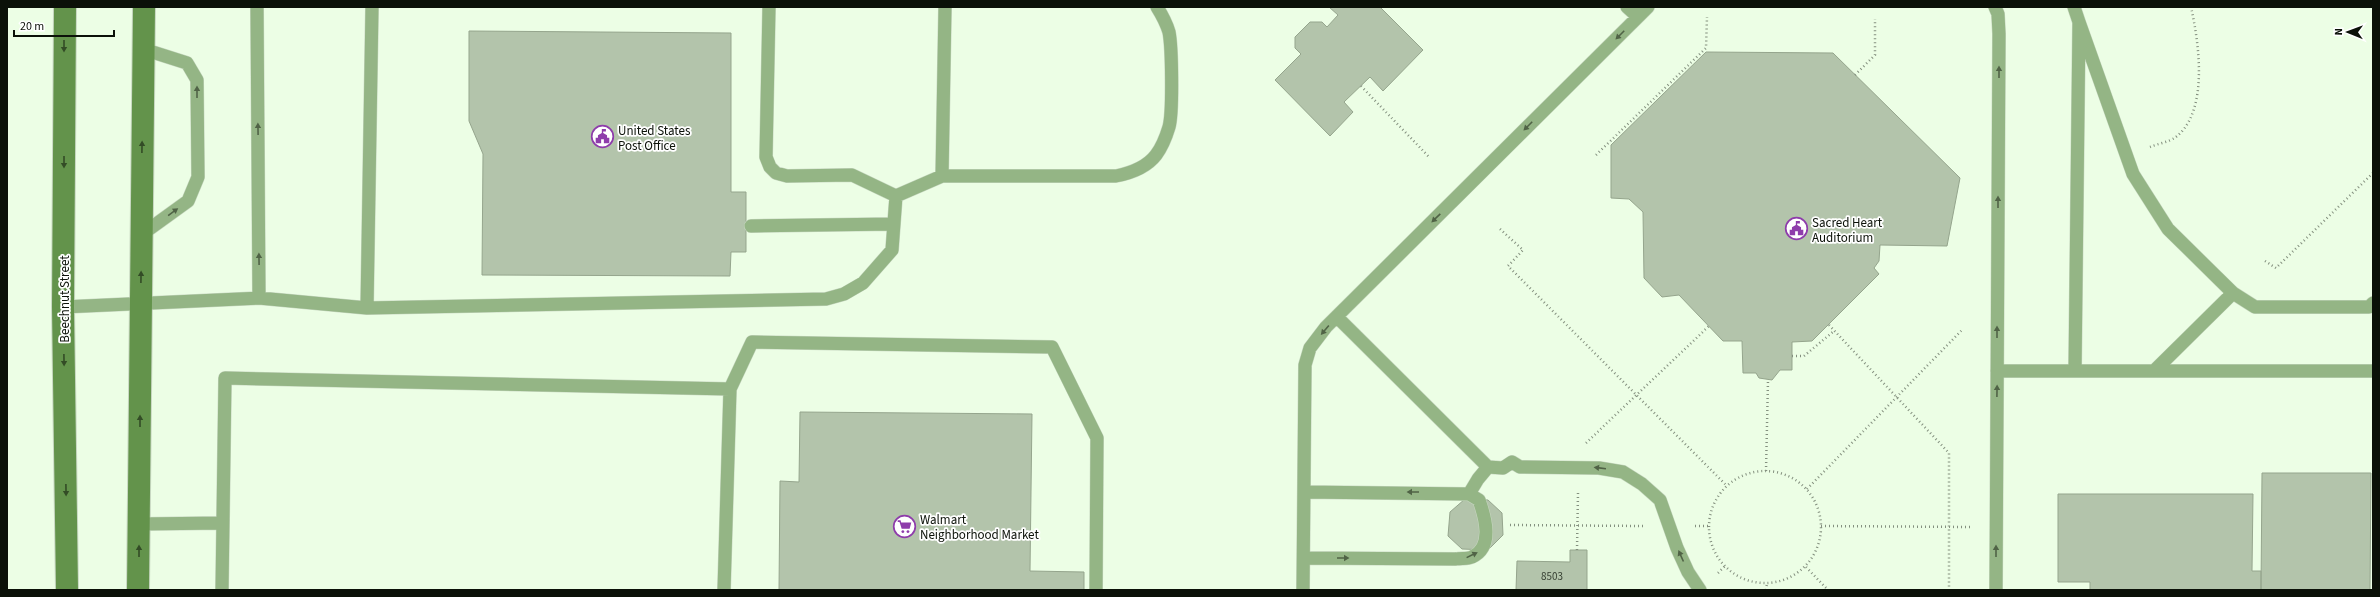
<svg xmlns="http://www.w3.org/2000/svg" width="2380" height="597" font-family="'Source Sans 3',sans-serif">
	<rect width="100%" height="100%" fill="#ecfee5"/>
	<!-- building -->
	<path fill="#b3c4ab" stroke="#95a58d" d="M1329,7H1380L1423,50L1383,91L1370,77L1344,102L1353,112L1330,136L1275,80L1301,54L1295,48V37L1310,22H1322L1327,27L1338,15Z
		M469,31L731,33V192H746V252H731L730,276L482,275L483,154L469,121Z
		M1706,52L1833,53L1960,178L1947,246L1880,245L1879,261L1874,268L1879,274L1812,341L1792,342V370H1780L1772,380L1759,378L1756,373H1743L1742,341H1723L1679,295L1662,297L1644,278L1643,212L1629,199L1611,198V145Z
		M800,412L1032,414L1030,571L1084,572V590H779L780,481L799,482Z
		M2262,473H2371L2370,590H2261Z
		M2058,494H2253L2252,571H2261V590H2090V582H2058Z
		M1465,499L1488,500L1502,513L1503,535L1488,550L1462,549L1448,536L1450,512Z
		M1570,550H1587V590H1516L1517,561L1570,562Z"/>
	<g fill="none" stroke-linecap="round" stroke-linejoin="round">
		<defs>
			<path id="service" d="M257,7L259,298
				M769,7L766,157L770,167L776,173L787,176L852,175L896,196L942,176H1116C1131,173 1146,168 1156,155C1162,147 1166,137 1169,127C1173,113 1172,47 1169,32C1166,22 1162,15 1157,7
				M1627,7L1638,17
				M1995,7L1998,14L1999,34L1996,590
				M2074,7L2079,22L2075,371
				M2079,22L2133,174L2168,229L2233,293L2255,307H2369L2373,303
				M942,176L945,7
				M751,226L894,224
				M141,235L188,201L198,177L197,80L187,63L143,49
				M63,307L259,298L367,308L826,299L844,294L863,283L892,250L896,196
				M367,308L372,7
				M1337,317L1488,467L1503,468L1512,462L1520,467L1599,468L1623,472L1642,484L1660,500L1677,548L1688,572L1700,590
				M1997,371H2373
				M2154,371L2233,293
				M1469,494L1478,479L1488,467
				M139,524L223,523
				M1304,558L1456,559C1461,558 1468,559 1472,557C1494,547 1485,517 1479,500L1469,494L1304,492
				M222,590L225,378L730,389L752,342L1052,347L1097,438L1096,590
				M724,590L730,389
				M1303,590L1305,365L1310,348L1326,327L1648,7"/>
			<path id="secondary" d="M65,7L63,307L67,590
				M138,590L144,7"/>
		</defs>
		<!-- service casing -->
		<use href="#service" stroke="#c8d8c2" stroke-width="14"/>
		<!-- secondary casing -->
		<use href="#secondary" stroke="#c8d8c2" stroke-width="24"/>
		<!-- path -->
		<path stroke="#84907f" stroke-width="2.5" stroke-dasharray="1 3" stroke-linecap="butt" d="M1855,75L1875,55V19
			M1361,86L1430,158
			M2150,147C2157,144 2169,142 2176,137C2209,111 2199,43 2191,7
			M1596,155L1706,48L1707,17
			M1500,229L1523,250L1508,266L1727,486
			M2265,261L2276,268L2373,173
			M1829,325L1949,453V590
			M1792,356H1804L1834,331
			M1586,443L1709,326
			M1766,471L1768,380
			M1709 527a56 56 0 1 1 112 0a56 56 0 1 1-112 0Z
			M1807,489L1963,329
			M1510,525L1643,526
			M1695,526H1709
			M1821,526L1973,527
			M1577,550L1578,492
			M1806,567L1828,590
			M1718,573L1725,566
			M1766,590L1767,583"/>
		<!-- service -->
		<use href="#service" stroke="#94b585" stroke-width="13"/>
		<!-- secondary -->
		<use href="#secondary" stroke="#63934b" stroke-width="22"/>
	</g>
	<!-- one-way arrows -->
	<defs><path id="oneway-solid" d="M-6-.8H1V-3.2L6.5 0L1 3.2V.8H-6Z"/></defs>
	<g fill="#506346">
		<use href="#oneway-solid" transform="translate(1620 35) rotate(135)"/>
		<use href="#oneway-solid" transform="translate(1999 72) rotate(-90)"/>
		<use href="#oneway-solid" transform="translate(197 92) rotate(-90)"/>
		<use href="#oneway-solid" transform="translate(1528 126) rotate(135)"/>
		<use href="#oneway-solid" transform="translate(258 129) rotate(-91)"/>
		<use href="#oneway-solid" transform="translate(1998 202) rotate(-90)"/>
		<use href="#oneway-solid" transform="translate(173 212) rotate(-36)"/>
		<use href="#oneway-solid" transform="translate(1436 218) rotate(136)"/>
		<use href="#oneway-solid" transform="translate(259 259) rotate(-91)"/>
		<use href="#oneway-solid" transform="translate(1325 330) rotate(130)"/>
		<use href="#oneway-solid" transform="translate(1997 332) rotate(-90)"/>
		<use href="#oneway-solid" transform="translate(1997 391) rotate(-89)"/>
		<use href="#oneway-solid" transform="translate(1600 468) rotate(-173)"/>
		<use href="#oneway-solid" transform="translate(1413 492) rotate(180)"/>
		<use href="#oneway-solid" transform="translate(1996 551) rotate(-90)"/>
		<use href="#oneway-solid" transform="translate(1472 555) rotate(-26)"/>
		<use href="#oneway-solid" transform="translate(1681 556) rotate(-114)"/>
		<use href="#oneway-solid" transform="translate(1343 558)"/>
	</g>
	<g fill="#334c26">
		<use href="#oneway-solid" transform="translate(64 46) rotate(90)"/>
		<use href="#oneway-solid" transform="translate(142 147) rotate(-89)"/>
		<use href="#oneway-solid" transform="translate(64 162) rotate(90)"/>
		<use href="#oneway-solid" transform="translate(141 277) rotate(-89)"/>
		<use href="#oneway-solid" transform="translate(64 360) rotate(89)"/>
		<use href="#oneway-solid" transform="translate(140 421) rotate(-90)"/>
		<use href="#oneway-solid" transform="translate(66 490) rotate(89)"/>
		<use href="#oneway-solid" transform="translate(139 551) rotate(-90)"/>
	</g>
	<!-- icons -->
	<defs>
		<symbol id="civic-ring" viewBox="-11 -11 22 22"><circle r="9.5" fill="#fff" stroke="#8e3cab" stroke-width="1.5"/><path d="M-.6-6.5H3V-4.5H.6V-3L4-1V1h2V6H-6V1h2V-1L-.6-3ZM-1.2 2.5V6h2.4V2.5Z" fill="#8e3cab"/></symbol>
		<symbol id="supermarket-ring" viewBox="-11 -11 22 22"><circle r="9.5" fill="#fff" stroke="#8e3cab" stroke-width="1.5"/><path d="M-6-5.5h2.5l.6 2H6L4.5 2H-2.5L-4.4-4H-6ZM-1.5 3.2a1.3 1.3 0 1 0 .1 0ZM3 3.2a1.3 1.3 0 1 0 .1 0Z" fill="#8e3cab"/></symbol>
	</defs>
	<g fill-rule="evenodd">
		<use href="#civic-ring" x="590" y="124" width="25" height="25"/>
		<use href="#civic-ring" x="1784" y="216" width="25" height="25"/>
		<use href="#supermarket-ring" x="892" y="514" width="25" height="25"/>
	</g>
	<g text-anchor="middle" stroke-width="3.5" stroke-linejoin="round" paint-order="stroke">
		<!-- number labels -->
		<g font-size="11" fill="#353e31">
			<text x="1552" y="580">8503</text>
		</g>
		<!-- poi labels -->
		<g font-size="13" fill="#0b1108" stroke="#fff" text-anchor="start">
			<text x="618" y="135">United States<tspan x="618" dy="15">Post Office</tspan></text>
			<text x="1812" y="227">Sacred Heart<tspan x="1812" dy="15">Auditorium</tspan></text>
			<text x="920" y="524">Walmart<tspan x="920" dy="15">Neighborhood Market</tspan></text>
		</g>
		<!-- street labels -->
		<g font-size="13" fill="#0b1108" stroke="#fff">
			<text transform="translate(64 299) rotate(-90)" y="5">Beechnut Street</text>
		</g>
	</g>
	<!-- border -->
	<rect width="2380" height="597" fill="none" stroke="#0b1108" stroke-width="16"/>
	<!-- north arrow -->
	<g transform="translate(2348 32) rotate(271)" stroke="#ffffff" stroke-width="3" paint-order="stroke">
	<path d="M0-3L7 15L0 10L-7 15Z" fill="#0b1108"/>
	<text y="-6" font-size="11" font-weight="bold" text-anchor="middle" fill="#0b1108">N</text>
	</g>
	<!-- scale -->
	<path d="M14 30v6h100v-6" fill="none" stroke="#0b1108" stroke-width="2"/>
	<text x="20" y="30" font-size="12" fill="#0b1108" stroke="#ffffff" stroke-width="3" paint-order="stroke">20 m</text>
</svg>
